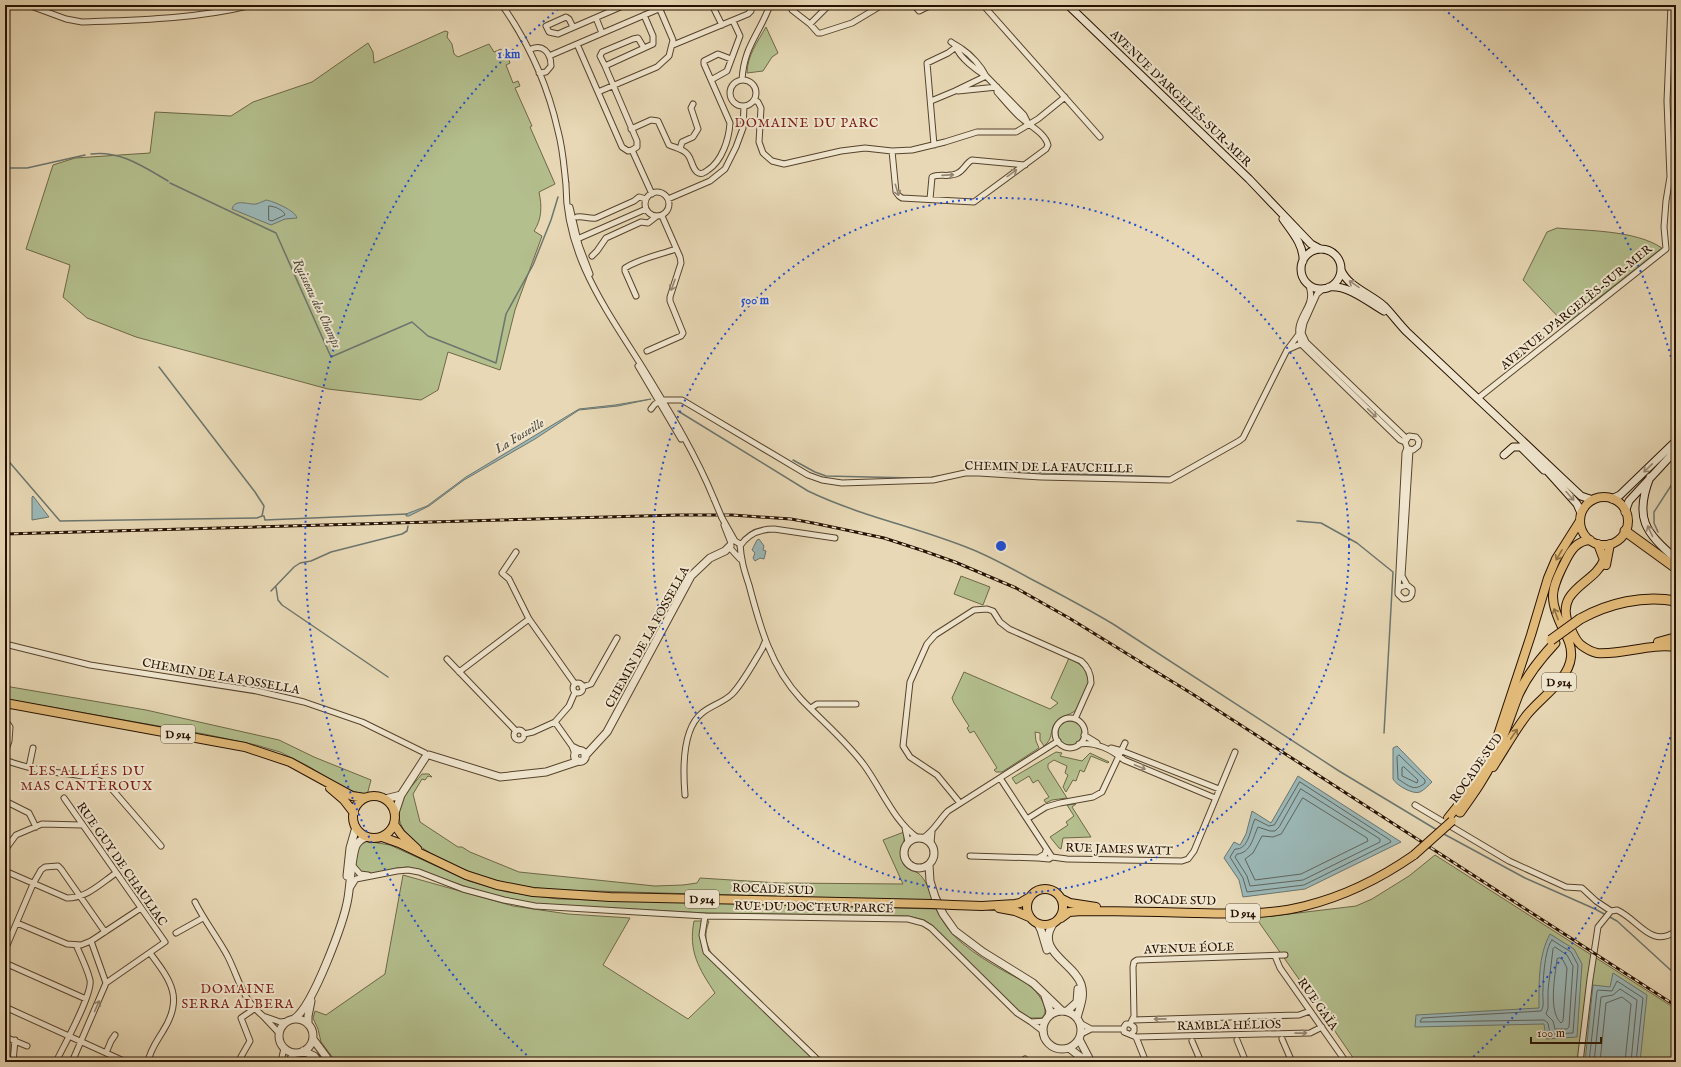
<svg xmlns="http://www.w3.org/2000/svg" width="1681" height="1067" font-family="'IM FELL English',serif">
	<rect width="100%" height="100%" fill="#e8d8b5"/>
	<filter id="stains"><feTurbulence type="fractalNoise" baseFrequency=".005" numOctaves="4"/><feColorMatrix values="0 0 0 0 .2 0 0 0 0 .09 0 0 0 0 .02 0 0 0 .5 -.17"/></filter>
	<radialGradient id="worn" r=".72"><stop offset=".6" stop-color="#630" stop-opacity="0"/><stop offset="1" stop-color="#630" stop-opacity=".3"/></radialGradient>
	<!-- green -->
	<path fill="#b4bf8e" stroke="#6d6847" d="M766,27L778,53L772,57L763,71L747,73C747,56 758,41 766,27Z
		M445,31L448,32L447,37L452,44L454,54L458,57L489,44L494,52L501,49L505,59L508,57L510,63L506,65L513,83L518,81L520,86L515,88L532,126L530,127L555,184L539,192C542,206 542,219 534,231L542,236L515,310L500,370L448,352L438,390L421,400L328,389L136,337L87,318L63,297L70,265L26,249L53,165L75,158L150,153L155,112L231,116L253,102L312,82L368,43L373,52L374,63Z
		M1557,228C1588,231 1635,230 1662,248L1591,304L1585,300L1578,306L1579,314L1566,325L1523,280L1547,232Z
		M961,576L990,587L983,605L954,594Z
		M1069,658C1100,674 1088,684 1076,710C1069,716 1061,715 1055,723C1049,732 1054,738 1044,746L1040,740V733L1035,732L1036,741L1039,748L1002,772H996L994,770L997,768L974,731L970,733L967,728L969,726L954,703L952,698L964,672L1050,709L1058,703L1051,698Z
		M5,686L146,710L279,740L314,757L371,780L367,795L348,790L308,766L280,752L256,745L204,734L5,699Z
		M1058 733a12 12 0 1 1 24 0a12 12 0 1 1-24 0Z
		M1056,752L1062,753L1060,756L1082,761L1090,753L1109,762L1108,763L1091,756L1084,772L1080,770L1076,781L1073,780L1066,792L1063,787L1068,775L1065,773L1067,766L1054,760L1048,764V768L1067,798L1052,800L1046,803L1044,800L1049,797L1038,780L1033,783L1029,776L1016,784L1012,778Z
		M422,774H429L432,777L428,776L425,780L422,779L413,794L420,822L458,847H462L470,852L519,872L655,886L683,885L697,883L700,878L779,883L903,884L883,840L904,832C906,843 898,853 903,863C906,870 912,870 918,873C926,879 930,892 933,901L561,890C542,889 524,887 506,883C477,876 393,848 399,810C400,797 414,784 422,774Z
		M1076,804L1072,807L1091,837L1063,838L1061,849L1059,848L1050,837L1068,825L1066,822L1074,816L1067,805Z
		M366,841L390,845L469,881L507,892L558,899L936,909C943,923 951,934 962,943C975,954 990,963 1004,971C1013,976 1023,980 1031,987C1038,993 1051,1009 1042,1018H1030L1019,1012L933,926L924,920L908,916L705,913L536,904L505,898L464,886L419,870L408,867L397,868L371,874L361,872L355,866L356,854L359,845Z
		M1435,855L1676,1009V1062H1356L1315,1002L1256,918L1356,906L1372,899L1409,876Z
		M403,875L513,906L568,914L630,918L603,965L688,1019L715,993C699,969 688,951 694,921H709C704,936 705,941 712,955L824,1062H336L321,1042L318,1029L313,1018L315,1011L326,1015L385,974Z"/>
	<!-- water -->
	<path fill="#9bb8b8" stroke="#6c756e" d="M266,200C273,201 296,211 297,218L285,219L271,225L232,209C235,198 248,205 256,204C259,203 262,202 266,200Z
		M651,399L618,406L579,410L535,439L464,480L429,506L409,516H406V514L427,506L466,477L579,409L615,405Z
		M33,496L49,517L32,520V497Z
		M759,539L764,546L763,550L766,551L764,559L760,558L755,561L753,558L755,553L752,550L757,540Z
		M1397,746L1432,782C1429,785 1424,790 1420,792C1413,795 1396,785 1393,779V748Z
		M1298,776L1401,842L1305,889L1243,897L1239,880L1224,858L1234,842L1240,845L1246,834L1252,811L1271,823Z
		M1550,934L1574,949L1582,964L1577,1037L1546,1039L1544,1024L1415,1027L1416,1015L1539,1008C1539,984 1538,956 1550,934Z
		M1613,973L1647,995L1640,1062H1585L1593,985L1610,987Z"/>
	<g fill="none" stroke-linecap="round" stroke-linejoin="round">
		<!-- shore -->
		<path stroke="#60645c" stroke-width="1" d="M269,206C274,206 284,210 285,215L272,221L269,220Z
			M1399,755L1425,780V783C1414,792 1409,786 1398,779L1397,757Z
			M1404,767L1418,780L1417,783L1402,776V768Z
			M1300,782L1390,840L1391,842L1304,885L1247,892L1243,878L1230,857L1235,849C1249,850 1250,829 1255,819L1269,826L1274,825Z
			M1301,789L1380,839V842L1303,880L1250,886L1247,876L1235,857L1237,854C1251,853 1253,837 1258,827L1270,831H1275L1279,827Z
			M1303,798L1367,838L1368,841L1301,874L1255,880L1245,859L1253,853L1262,836L1273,837L1281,834Z
			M1552,940L1571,952L1578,965L1573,1033L1550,1034L1548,1023L1544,1020L1420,1022L1422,1018L1541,1011C1545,1006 1542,997 1543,990C1543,978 1545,948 1552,940Z
			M1555,947L1567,955L1573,966L1569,1027L1567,1029H1555L1553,1021L1546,1014L1548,1008V990L1553,949Z
			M1560,958L1563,960L1567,968L1563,1021L1561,1023C1548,1011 1555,977 1557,959Z
			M1589,1062L1597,991L1598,990L1612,991L1617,981L1643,998L1636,1062
			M1594,1062L1601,997L1613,995L1620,989L1637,1000L1631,1062
			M1600,1062L1606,1003L1622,997L1631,1004L1625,1062"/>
		<!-- stream -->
		<path stroke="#6c756e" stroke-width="1.5" d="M91,154C120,150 144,167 168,181
			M5,168H27L85,155
			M170,183L276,233L331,357L412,322L428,336L496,363L506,314L533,265L551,220L558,197
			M159,367L255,492L264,506L262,516H264L265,520L407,514
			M678,411L808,491C860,516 917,527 971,549C991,557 1011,568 1031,579C1058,593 1086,608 1113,624L1339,771L1437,830
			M5,457L60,521L257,518L262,516
			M793,460L815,472L826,476L913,478
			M986,471L1170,477
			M929,478L939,476
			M1297,521L1321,523L1357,543L1393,572L1384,733
			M1658,532L1654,523V512L1676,478
			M276,587L278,600L282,605L388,677
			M271,591L294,567L300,563L311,561L331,552L402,534L407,531L408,526
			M1442,833L1525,878L1595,909L1617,921L1676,975"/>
		<defs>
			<path id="minor" d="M28,5L66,19L82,22C139,20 196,19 252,5
				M502,5C528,42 548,86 558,131C563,149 564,167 566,185
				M712,5L722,25
				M791,5L792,10L810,24L818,33H821L852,23L882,5
				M914,5L919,11L931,5
				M983,5L1100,137
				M644,15L653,36V44L605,66L637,141V147L632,150L652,194
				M596,18L602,33
				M810,24L829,5
				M573,27L569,19L566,17L546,26L549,32L558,34L625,5
				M951,42C955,45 958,46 962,49C971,55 981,66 986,76L1024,115L1027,121
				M577,44L622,147L628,151L632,150
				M673,45L748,14L751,11V5
				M956,47C960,58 976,70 986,76
				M529,50C542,43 551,52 551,66L546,72L539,73
				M549,56L668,5
				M605,66L600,56L602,52L633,39L638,38L644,48
				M711,80L727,71L740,36L733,21
				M742,80C744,46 759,35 770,5
				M730 93a13 13 0 1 1 26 0a13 13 0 1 1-26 0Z
				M958,91L997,87
				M598,92L657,67L669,56L673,40L658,5
				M754,100L758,102L761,108L759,142L763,153L772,161L784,164L841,151L865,148L892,151L912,150L945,142L977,132H1016L1038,119L1065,97
				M931,101L955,91L986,76
				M631,129L651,120L658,121L669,145C676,148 684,149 688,155C692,160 692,168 697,172C701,175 704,173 708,170C722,161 729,139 730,123L704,64V61L718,54L731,59
				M934,145L927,63L948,53L956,47
				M680,149L682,142L693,137L698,129L691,108L693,104
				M892,151L896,192L899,196L902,198L974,202L1046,149L1048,145C1045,133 1030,126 1021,118C1013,111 1005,101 997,92V87
				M566,183C565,257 609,313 646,373C671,414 696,455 714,499
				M645 204a12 12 0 1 1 24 0a12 12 0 1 1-24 0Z
				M668,199L710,181L725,169L736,147L743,128L744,106
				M930,199L932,177C939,173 949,178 958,173C964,170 966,163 972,160L1025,165
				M570,207L579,245L590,274
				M577,217C584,216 589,219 596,218L634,201L639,197L646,199
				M575,240L646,209
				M592,256L597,251L606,238L641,222L648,223L657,216
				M1306,282C1308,284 1310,287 1310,290C1315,310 1290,319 1302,345L1400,440L1405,442
				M1324,288L1317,294L1304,323L1302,333L1306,342L1406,438
				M636,296L625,271V268C641,258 659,255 676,249
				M1299,334L1287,350L1305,342
				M647,351L681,336L683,333L670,301V297L681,263L680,257L662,216
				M638,366L681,439
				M1477,399L1666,249L1664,227L1666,201L1670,177L1667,101L1671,5
				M651,409L655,404L662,400H682L808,475L822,480L842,483L933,480L965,473H979L1041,477L1170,480L1239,441L1243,438L1287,350
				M722,518L735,541L740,544C741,560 744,570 749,585C760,627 771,667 801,699C822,721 846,741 864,765C881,788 894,822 918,838
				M724,525L731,543L730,548L740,559
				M740,546C748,534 760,529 774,529L835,538
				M516,552L502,573L509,579L529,619L575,684
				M1407,585L1402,576L1410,450
				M1398,591L1400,587L1407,585L1412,589C1413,596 1410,599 1403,599L1398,594V591L1405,453L1407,448L1405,442L1409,436L1416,437L1419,441L1418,446L1413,450L1407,448
				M5,644L90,665L257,691L304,702L362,722L425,753
				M447,659L516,731
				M459,672L529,619
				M573 688a5 5 0 1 1 10 0a5 5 0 1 1-10 0Z
				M582,687L591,684L617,638
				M811,708L817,704H856
				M1055 733a15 15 0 1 1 30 0a15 15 0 1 1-30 0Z
				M5,720L10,727L9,741L5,752
				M514 735a5 5 0 1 1 10 0a5 5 0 1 1-10 0Z
				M524,734L533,732L555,722
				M1084,735L1097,743
				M1079,744C1095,741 1112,750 1124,760L1215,798
				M572,746L580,750
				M1111,748L1122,751L1219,789
				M575,754L572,746L555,722L569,706L575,692
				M5,760C18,765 30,768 44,771C64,774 96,774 111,788L161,846
				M29,767L33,748
				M1000,778L1052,857L1067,859L1182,861L1188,859L1194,851L1235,752
				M685,795C683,771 682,729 702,713C710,706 722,703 731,695C741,686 754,662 762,649L765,642
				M64,798L165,942L106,983
				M5,801L29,813L36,827
				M960,803L937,775L910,757L903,746L910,682L927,644L935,635L974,610L987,609L993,611L1000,622L1009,629L1081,661C1088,667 1091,674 1091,683L1075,719
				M1415,805L1509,861L1566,887L1582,888L1596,901L1611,911
				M1027,819L1046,807L1060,803L1093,797L1102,792L1125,743
				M905,828L908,842
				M923,838C934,831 939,820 948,811L1058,741
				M931,843L932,832
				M5,850L16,835L42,824L82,825
				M1046,850L1045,854L1038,858L1049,859L1052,857
				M970,856L1038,858
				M353,866L360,874L368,875
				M5,871L67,898C87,898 100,884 116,873
				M351,887L356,879L397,871L408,870L419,872L463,889L504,900L535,906L705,916L908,919L923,923L931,928L1017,1013L1031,1022
				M195,902C204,920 217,937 227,955C239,978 241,998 263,1016
				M705,916L702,935L706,952L820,1062
				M17,923L67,944L81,945L91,941L141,908
				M176,933L203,918
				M5,950L33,884L41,870L45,867L58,866L61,869L105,932
				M1275,956L1280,968L1346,1062
				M5,963L86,999
				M5,1007L126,1062
				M1133,1020L1299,1015L1310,1011
				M1080,1023L1091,1029
				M1130,1024L1134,1016L1133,967L1134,962L1137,960L1285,955
				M1044,1032L1031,1022L1046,1021
				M279,1033L263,1016L280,1022L289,1021
				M1081,1034L1091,1029H1124
				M1131,1034L1134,1031V1027L1130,1024H1126L1124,1027V1032L1136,1037L1146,1062
				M5,1037L27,1046
				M1136,1037L1310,1033L1322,1027
				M1282,1039L1292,1062
				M1237,1040L1246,1062
				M1192,1041L1201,1062
				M106,1053L111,1041L115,1035
				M1025,1059L1027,1062
				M13,1062L15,1040
				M56,1062C63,1047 93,994 90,980C87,968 81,956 76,945
				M72,1062L106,983L91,941
				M148,1062C150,1050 157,1041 163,1031C184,998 171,981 150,953
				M238,1062L250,1041L241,1018L254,1009
				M281,1062L284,1048
				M287,1062L292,1056L297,1053
				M1580,1062L1590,979L1598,927L1611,911L1617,910C1639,920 1651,949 1676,931"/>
			<path id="tertiary" d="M574.5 756a5.5 5.5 0 1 1 11 0a5.5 5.5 0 1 1-11 0Z
				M429,755L500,777L546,772L579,761
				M585,756L607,732L691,576L710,558L725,551L730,546
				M385,799L401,795
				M395,813L401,795L425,758
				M904 853a15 15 0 1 1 30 0a15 15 0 1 1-30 0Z
				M929,865L930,881L935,897L943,914L955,931L983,952L1033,983L1062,1011
				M347,876L350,848L356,827
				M1038,924L1041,930L1047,950
				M1053,924C1035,951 1074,963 1081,984C1085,996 1080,1006 1077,1018
				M1045,996L1050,1011L1049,1016
				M1067,1011L1077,1002L1078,989
				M1043 1030a19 19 0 1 1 38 0a19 19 0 1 1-38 0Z
				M294,1019C313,1006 344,922 348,898C350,887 352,851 357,844C359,841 364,838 367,837
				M279 1036a17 17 0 1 1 34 0a17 17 0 1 1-34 0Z
				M308,1024V1016L311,1001
				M313,1039L330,1062
				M1079,1039L1091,1062
				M1069,1048L1087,1062
				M303,1051L314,1056L319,1062"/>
			<path id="secondary" d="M1068,5L1249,179L1311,244L1320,249
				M1283,219C1292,232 1304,245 1303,261
				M1301 269a20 20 0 1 1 40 0a20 20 0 1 1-40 0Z
				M1341,270C1348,287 1371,294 1384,306C1392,314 1399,324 1407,332L1564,480L1581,496L1593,500
				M1329,287C1349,285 1368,302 1384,311
				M1504,455L1513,447H1521L1544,470
				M1542,465L1577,504L1581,513
				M1650,477C1634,518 1645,532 1676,559
				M1612,499L1620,495L1676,441
				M1625,512L1629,501L1676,450"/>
			<path id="primary" d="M1580 521a24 24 0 1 1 48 0a24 24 0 1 1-48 0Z
				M1598,544L1604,560C1597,577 1578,583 1569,598C1564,607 1565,617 1570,627C1573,633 1575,640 1581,645C1585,648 1592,652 1597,653C1623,655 1650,643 1676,647
				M1606,565L1610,544
				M1658,642L1676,637
				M5,703L245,747L290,762L352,796L365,798
				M1493,767C1504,750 1514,732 1526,716C1540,698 1569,680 1571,657C1572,647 1568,639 1564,631C1548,599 1550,591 1566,560C1571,550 1577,541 1590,540
				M330,788L344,800L354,813
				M353 817a21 21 0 1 1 42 0a21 21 0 1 1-42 0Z
				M1448,818L1472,788L1494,747L1531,635L1548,578L1556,559L1580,521
				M394,824L401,834L417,849
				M382,837L399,843L466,875L497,885L533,892L610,897L932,904
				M1027 907a18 18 0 1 1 36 0a18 18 0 1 1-36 0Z
				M1062,899L1070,903L1096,907
				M953,905L982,906L1015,904L1020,903L1030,897
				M999,908L1015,911L1029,917
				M1061,918L1069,912L1082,911C1120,911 1158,912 1197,913C1233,914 1270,915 1305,906C1345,896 1381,878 1414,855"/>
			<path id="trunk" d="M1625,531L1676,568
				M1580,619C1609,603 1643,595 1676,601
				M1460,812C1473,794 1486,776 1495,755C1504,736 1510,715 1518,695C1527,675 1540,659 1555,643"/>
		</defs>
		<!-- minor casing -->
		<use href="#minor" stroke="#56432d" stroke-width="7"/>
		<!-- tertiary casing -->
		<use href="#tertiary" stroke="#56432d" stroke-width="9"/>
		<!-- secondary casing -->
		<use href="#secondary" stroke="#261100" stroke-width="9"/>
		<!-- primary casing -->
		<use href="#primary" stroke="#261100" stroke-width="10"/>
		<!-- trunk casing -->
		<use href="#trunk" stroke="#261100" stroke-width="11"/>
		<!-- minor -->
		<use href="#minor" stroke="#f0e6cf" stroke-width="5"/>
		<!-- tertiary -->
		<use href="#tertiary" stroke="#f0e6cf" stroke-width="7"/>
		<!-- secondary -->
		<use href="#secondary" stroke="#f0e6cf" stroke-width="7"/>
		<!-- primary -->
		<use href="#primary" stroke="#e4bc7a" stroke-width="8"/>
		<!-- trunk -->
		<use href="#trunk" stroke="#e4bc7a" stroke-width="9"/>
		<defs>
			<path id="rail" d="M5,534L678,515H732L791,519L813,523L884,538L921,550L955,562L1016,588L1069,618L1194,695L1676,1006"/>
		</defs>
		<!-- rail casing -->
		<use href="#rail" stroke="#261100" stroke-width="3"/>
		<!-- rail -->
		<use href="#rail" stroke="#f0e6cf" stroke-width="1.5" stroke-dasharray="4.5" stroke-linecap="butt"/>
		<defs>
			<path id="minor-bridge" d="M714,499L722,518"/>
			<path id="primary-bridge" d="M1414,855L1452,821
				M932,904L953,905"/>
			<path id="trunk-bridge" d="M1551,640L1580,619"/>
		</defs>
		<!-- minor-bridge casing -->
		<use href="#minor-bridge" stroke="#56432d" stroke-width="7" stroke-linecap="butt"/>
		<!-- primary-bridge casing -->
		<use href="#primary-bridge" stroke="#261100" stroke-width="10" stroke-linecap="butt"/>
		<!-- trunk-bridge casing -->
		<use href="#trunk-bridge" stroke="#261100" stroke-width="11" stroke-linecap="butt"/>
		<!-- minor-bridge -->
		<use href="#minor-bridge" stroke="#f0e6cf" stroke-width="5"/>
		<!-- primary-bridge -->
		<use href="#primary-bridge" stroke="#e4bc7a" stroke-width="8"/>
		<!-- trunk-bridge -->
		<use href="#trunk-bridge" stroke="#e4bc7a" stroke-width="9"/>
	</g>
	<!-- one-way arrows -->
	<defs><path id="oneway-shaft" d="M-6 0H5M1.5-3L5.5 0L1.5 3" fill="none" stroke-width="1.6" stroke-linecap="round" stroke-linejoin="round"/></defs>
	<g stroke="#958672">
		<use href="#oneway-shaft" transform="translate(1012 173) rotate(-36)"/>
		<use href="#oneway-shaft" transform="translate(948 175) rotate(-4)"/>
		<use href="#oneway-shaft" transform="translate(897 190) rotate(73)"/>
		<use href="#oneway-shaft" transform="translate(1354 284) rotate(-146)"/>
		<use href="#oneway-shaft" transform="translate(673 285) rotate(110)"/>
		<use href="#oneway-shaft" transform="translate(1372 413) rotate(44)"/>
		<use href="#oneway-shaft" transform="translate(1648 468) rotate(136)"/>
		<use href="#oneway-shaft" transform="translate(1570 496) rotate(48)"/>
		<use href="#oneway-shaft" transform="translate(1650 531) rotate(-115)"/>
		<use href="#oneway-shaft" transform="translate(1140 767) rotate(23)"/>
		<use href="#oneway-shaft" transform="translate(97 1006) rotate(-66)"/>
		<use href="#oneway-shaft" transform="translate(1160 1019) rotate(179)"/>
		<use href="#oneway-shaft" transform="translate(1301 1033) rotate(-1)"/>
	</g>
	<g stroke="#8e6f43">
		<use href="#oneway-shaft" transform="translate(1559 555) rotate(120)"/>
		<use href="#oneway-shaft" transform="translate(1556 614) rotate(-111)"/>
		<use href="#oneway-shaft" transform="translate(1514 734) rotate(-56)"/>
	</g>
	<!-- distance rings -->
	<g fill="none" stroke="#1d4ed8" stroke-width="2" stroke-dasharray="2 4">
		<circle cx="1001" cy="546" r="348"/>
		<path d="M1675 720A696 696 0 0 1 1471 1059M531 1059A696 696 0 0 1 563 5M1439 5A696 696 0 0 1 1675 372"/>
	</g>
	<g text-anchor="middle" stroke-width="4" stroke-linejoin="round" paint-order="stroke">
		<!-- shield labels -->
		<g fill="#f0e6cf" stroke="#63513e" stroke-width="1">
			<rect x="1542" y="673" width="34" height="18" rx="3"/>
			<rect x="161" y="725" width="34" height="18" rx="3"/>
			<rect x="685" y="890" width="34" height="18" rx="3"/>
			<rect x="1226" y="904" width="34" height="18" rx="3"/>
		</g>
		<g font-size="11" font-weight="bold" fill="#261100">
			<text x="1559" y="686">D 914</text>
			<text x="178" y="738">D 914</text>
			<text x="702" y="903">D 914</text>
			<text x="1243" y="917">D 914</text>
		</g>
		<!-- street labels -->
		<g font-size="12" fill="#261100" stroke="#f0e6cf">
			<text transform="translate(1181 98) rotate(44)" y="4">AVENUE D'ARGELÈS-SUR-MER</text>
			<text transform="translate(1576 307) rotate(-39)" y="4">AVENUE D'ARGELÈS-SUR-MER</text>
			<text transform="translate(1049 467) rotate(1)" y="4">CHEMIN DE LA FAUCEILLE</text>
			<text transform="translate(647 637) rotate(-61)" y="4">CHEMIN DE LA FOSSELLA</text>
			<text transform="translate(221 676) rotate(10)" y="4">CHEMIN DE LA FOSSELLA</text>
			<text transform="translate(1476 768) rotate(-55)" y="4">ROCADE SUD</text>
			<text transform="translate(1119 849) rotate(2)" y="4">RUE JAMES WATT</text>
			<text transform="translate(122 864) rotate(55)" y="4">RUE GUY DE CHAULIAC</text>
			<text transform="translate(773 889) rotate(2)" y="4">ROCADE SUD</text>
			<text transform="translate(1175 900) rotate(1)" y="4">ROCADE SUD</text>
			<text transform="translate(814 907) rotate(1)" y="4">RUE DU DOCTEUR PARCÉ</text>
			<text transform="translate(1189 948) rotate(-2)" y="4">AVENUE ÉOLE</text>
			<text transform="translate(1318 1004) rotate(55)" y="4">RUE GAÏA</text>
			<text transform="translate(1229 1025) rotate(-1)" y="4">RAMBLA HÉLIOS</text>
		</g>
		<!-- neighbourhood labels -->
		<g font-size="13" letter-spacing="1" fill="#7a1f14" stroke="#f0e6cf">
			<text x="807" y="127">DOMAINE DU PARC</text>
			<text x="87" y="775">LES ALLÉES DU<tspan x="87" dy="15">MAS CANTEROUX</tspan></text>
			<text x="238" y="993">DOMAINE<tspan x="238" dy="15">SERRA ALBERA</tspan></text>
		</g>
		<!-- water labels -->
		<g font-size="13" font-style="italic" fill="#4f4b40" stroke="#f0e6cf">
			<text transform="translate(318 303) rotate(65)" y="5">Ruisseau des Champs</text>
			<text transform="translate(519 435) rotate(-31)" y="5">La Fosseille</text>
		</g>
	</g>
	<circle cx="1001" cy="546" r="6" fill="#1d4ed8" stroke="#f0e6cf" stroke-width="2"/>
	<g font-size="12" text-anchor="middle" font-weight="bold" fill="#1d4ed8" stroke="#f0e6cf" stroke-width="4" stroke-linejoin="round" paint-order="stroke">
		<text x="509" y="58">1 km</text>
		<text x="755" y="304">500 m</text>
	</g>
	<!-- margin -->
	<rect width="1681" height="1067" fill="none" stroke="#e8d8b5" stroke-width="20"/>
	<rect x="6" y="6" width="1669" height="1055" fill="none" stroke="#261100" stroke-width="2"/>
	<rect x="10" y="10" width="1661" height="1047" fill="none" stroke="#261100"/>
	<!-- scale -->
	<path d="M1531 1037v6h70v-6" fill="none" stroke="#261100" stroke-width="2"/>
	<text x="1537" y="1037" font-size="12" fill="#261100" stroke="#f0e6cf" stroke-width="3" paint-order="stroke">100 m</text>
	<rect width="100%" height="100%" filter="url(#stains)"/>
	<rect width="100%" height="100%" fill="url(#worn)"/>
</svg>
